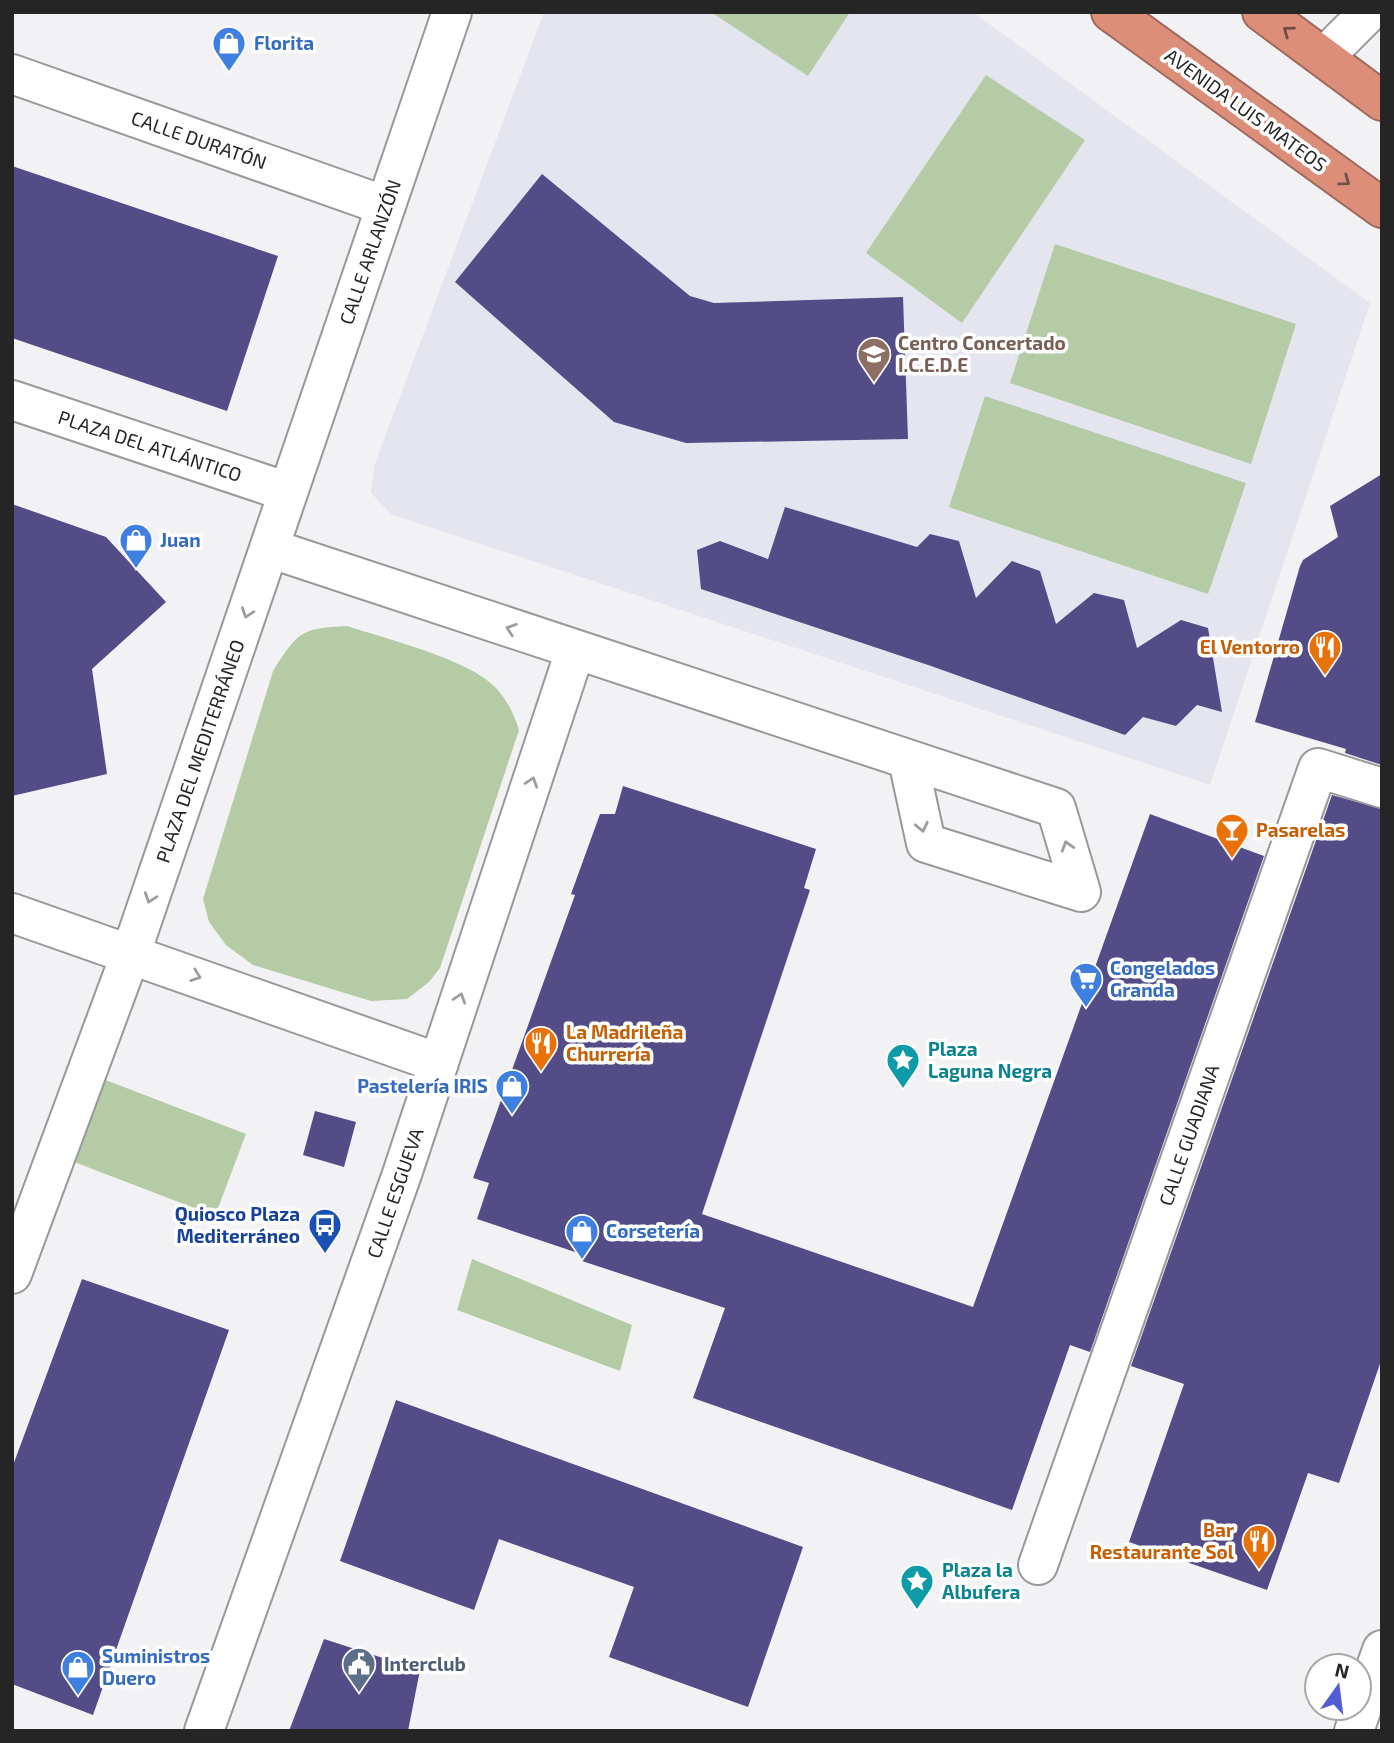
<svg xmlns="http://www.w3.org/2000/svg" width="1394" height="1743" font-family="'Exo 2',sans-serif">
	<rect width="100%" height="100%" fill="#f2f2f5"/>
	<!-- built -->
	<path fill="#e5e5ef" d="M544,12H973L1370,303L1210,785L391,514L371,493L374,466Z"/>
	<!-- green -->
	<path fill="#b4cba6" d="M711,12H850L808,76Z
		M986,75L1085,140L962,323L866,253Z
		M1055,244L1296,324L1251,464L1010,383Z
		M985,396L1246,483L1208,594L949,507Z
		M347,626C386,639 469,659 496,688C507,700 514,714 519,730L440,968L429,982L407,999L371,1001L253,965L226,945L209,922L203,899L273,671C298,632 301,628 347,626Z
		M103,1079L246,1134L215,1216L69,1160Z
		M472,1259L632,1325L620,1371L457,1310Z"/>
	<!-- building -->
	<path fill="#534c86" d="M12,166L278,256L227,411L12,338Z
		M542,174L690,296L714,303L903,297L908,439L686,443L614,422L455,282Z
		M1382,474V765L1345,753L1346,749L1255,722L1300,566L1303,560L1338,537L1330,506Z
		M12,504L106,537L166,602L92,669L107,774L12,796Z
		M785,507L917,547L930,534L959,541L976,598L1012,561L1040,571L1056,624L1094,593L1124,600L1137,648L1181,620L1208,628L1222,712L1197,705L1176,726L1143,717L1125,735L931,666L701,589L697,550L720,541L768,559Z
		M623,786L816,849L804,888L810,890L702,1214L973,1307L1150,814L1264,856L1090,1352L1070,1345L1012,1510L693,1398L725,1308L582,1261L584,1255L477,1219L489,1183L473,1178L575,895L571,894L600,814H615Z
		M1332,795L1382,809V1358L1339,1483L1308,1473L1267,1590L1129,1542L1184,1384L1131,1366Z
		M315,1111L356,1122L344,1167L303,1155Z
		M82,1279L229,1330L93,1715L12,1684V1468Z
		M396,1400L803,1547L748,1707L609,1657L634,1587L499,1539L474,1610L340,1561Z
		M324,1639L420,1670L408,1731H289Z"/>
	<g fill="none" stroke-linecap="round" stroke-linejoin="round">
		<defs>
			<path id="street" d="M1324,57L1369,12
				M12,74L386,206
				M12,400L288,492
				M269,548L1056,808L1081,892L926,843L908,760
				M12,913L439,1063
				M12,1274L131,953L452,12
				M1038,1565L1318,768L1382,788
				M204,1731L402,1174L575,651
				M1354,1731L1382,1650"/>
			<path id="highway" d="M1111,12L1382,208
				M1262,12L1382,101"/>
		</defs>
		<!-- street casing -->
		<use href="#street" stroke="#98989a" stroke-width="42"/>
		<!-- highway casing -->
		<use href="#highway" stroke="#9d695c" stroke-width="42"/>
		<!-- street -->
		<use href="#street" stroke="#fff" stroke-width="38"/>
		<!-- highway -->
		<use href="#highway" stroke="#dd8e79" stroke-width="38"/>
	</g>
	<!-- one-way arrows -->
	<defs><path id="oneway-chevron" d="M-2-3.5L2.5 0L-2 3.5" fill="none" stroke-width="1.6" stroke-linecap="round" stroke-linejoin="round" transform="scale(1.75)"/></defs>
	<g stroke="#6f4f47">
		<use href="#oneway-chevron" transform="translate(1288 31) rotate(-144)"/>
		<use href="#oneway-chevron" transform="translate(1345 181) rotate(36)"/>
	</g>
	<g stroke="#9d9d9d">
		<use href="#oneway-chevron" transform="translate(247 613) rotate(109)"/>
		<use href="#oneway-chevron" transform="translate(511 629) rotate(-161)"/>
		<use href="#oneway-chevron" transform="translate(532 782) rotate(-72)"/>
		<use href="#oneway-chevron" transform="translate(922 827) rotate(78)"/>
		<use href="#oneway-chevron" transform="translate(1067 846) rotate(-107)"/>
		<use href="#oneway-chevron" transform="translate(150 898) rotate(109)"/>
		<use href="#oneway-chevron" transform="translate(196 976) rotate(20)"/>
		<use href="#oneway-chevron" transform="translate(460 998) rotate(-72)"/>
	</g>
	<!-- icons -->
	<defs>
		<symbol id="shop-pin" viewBox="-11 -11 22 30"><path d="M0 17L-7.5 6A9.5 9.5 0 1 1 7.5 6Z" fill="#3f7fe0" stroke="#fff"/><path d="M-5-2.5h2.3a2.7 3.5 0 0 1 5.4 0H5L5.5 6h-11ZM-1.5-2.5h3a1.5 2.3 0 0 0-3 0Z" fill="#fff"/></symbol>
		<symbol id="school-pin" viewBox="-11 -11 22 30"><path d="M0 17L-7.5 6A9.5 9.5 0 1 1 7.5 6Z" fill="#8d6e63" stroke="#fff"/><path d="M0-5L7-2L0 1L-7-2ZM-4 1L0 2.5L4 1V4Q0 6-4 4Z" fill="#fff"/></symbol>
		<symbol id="restaurant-pin" viewBox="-11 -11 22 30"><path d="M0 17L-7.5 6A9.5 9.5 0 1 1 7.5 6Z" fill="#e8710a" stroke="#fff"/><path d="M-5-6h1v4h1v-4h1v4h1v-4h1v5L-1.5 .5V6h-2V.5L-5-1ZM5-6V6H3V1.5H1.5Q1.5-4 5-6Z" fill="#fff"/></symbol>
		<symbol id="bar-pin" viewBox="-11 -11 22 30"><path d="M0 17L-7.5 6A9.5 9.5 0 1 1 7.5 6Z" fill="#e8710a" stroke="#fff"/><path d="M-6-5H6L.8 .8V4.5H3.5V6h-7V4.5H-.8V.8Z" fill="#fff"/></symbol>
		<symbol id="supermarket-pin" viewBox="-11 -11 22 30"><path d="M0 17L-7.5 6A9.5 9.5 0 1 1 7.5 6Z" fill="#3f7fe0" stroke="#fff"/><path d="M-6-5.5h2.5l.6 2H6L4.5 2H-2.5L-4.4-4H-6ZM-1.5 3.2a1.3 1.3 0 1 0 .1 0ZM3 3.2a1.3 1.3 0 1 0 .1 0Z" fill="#fff"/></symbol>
		<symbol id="sight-pin" viewBox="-11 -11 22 30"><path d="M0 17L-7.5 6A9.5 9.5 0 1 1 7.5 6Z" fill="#0f9aa8" stroke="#fff"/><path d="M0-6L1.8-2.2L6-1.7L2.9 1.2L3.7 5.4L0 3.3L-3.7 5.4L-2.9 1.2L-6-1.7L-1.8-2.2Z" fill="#fff"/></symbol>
		<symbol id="bus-pin" viewBox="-11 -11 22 30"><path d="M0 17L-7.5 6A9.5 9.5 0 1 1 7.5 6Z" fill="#1a4fb4" stroke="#fff"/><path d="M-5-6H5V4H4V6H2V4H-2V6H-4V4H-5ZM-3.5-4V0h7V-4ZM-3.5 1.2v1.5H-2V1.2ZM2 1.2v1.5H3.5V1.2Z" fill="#fff"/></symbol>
		<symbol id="civic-pin" viewBox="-11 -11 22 30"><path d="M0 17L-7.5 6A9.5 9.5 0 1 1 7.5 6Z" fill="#5c6f8a" stroke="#fff"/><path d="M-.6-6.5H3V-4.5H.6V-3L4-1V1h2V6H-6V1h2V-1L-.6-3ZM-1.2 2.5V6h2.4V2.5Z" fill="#fff"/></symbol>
	</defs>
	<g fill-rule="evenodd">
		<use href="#shop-pin" x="210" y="24" width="38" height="52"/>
		<use href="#school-pin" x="855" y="335" width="38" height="52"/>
		<use href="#shop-pin" x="117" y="521" width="38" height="52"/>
		<use href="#restaurant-pin" x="1306" y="628" width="38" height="52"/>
		<use href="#bar-pin" x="1213" y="811" width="38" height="52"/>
		<use href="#supermarket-pin" x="1067" y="960" width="38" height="52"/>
		<use href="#restaurant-pin" x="522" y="1024" width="38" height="52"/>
		<use href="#sight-pin" x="884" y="1041" width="38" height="52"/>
		<use href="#shop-pin" x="493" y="1067" width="38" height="52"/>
		<use href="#bus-pin" x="306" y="1206" width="38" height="52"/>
		<use href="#shop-pin" x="563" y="1212" width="38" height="52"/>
		<use href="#restaurant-pin" x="1240" y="1522" width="38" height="52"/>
		<use href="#sight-pin" x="898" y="1562" width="38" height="52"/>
		<use href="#civic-pin" x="340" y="1645" width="38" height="52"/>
		<use href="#shop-pin" x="59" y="1648" width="38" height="52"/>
	</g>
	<g text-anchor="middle" stroke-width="7" stroke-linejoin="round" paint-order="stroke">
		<!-- shop labels -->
		<g font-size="19" font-weight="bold" fill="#366cbe" stroke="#fff" text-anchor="start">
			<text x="254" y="50">Florita</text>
			<text x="160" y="547">Juan</text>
			<text x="1110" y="975">Congelados<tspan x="1110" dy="22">Granda</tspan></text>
			<text x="488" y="1093" text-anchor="end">Pastelería IRIS</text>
			<text x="606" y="1238">Corsetería</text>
			<text x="102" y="1663">Suministros<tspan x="102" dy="22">Duero</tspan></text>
		</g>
		<!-- street labels -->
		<g font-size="19" fill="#252526" stroke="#fff">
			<text transform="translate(1246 110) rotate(36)" y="7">AVENIDA LUIS MATEOS</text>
			<text transform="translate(199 140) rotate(19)" y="7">CALLE DURATÓN</text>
			<text transform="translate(370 252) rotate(-71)" y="7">CALLE ARLANZÓN</text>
			<text transform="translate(150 446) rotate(18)" y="7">PLAZA DEL ATLÁNTICO</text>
			<text transform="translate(200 751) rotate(-71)" y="7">PLAZA DEL MEDITERRÁNEO</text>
			<text transform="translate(1189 1135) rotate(-71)" y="7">CALLE GUADIANA</text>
			<text transform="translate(395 1193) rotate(-71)" y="7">CALLE ESGUEVA</text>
		</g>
		<!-- education labels -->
		<g font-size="19" font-weight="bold" fill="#785e54" stroke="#fff" text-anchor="start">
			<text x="898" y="350">Centro Concertado<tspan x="898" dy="22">I.C.E.D.E</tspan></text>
		</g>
		<!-- food labels -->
		<g font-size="19" font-weight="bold" fill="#c56008" stroke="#fff" text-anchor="end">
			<text x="1300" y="654">El Ventorro</text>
			<text x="1256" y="837" text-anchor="start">Pasarelas</text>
			<text x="566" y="1039" text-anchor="start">La Madrileña<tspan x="566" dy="22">Churrería</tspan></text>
			<text x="1234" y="1537">Bar<tspan x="1234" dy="22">Restaurante Sol</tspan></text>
		</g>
		<!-- culture labels -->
		<g font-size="19" font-weight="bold" fill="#0d838f" stroke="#fff" text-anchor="start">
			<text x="928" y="1056">Plaza<tspan x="928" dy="22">Laguna Negra</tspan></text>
			<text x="942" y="1577">Plaza la<tspan x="942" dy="22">Albufera</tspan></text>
		</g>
		<!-- transit labels -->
		<g font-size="19" font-weight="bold" fill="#164399" stroke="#fff" text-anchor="end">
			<text x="300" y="1221">Quiosco Plaza<tspan x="300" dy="22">Mediterráneo</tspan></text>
		</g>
		<!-- service labels -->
		<g font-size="19" font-weight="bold" fill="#4e5e75" stroke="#fff" text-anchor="start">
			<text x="384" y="1671">Interclub</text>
		</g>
	</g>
	<!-- border -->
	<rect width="1394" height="1743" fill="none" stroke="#252526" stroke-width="28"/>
	<!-- north arrow -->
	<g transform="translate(1338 1687) rotate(14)"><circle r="33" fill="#ffffff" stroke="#a8a8a8" stroke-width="2"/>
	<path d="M0-5L12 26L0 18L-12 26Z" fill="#515dd4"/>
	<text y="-10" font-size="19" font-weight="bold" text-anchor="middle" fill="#252526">N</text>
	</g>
</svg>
